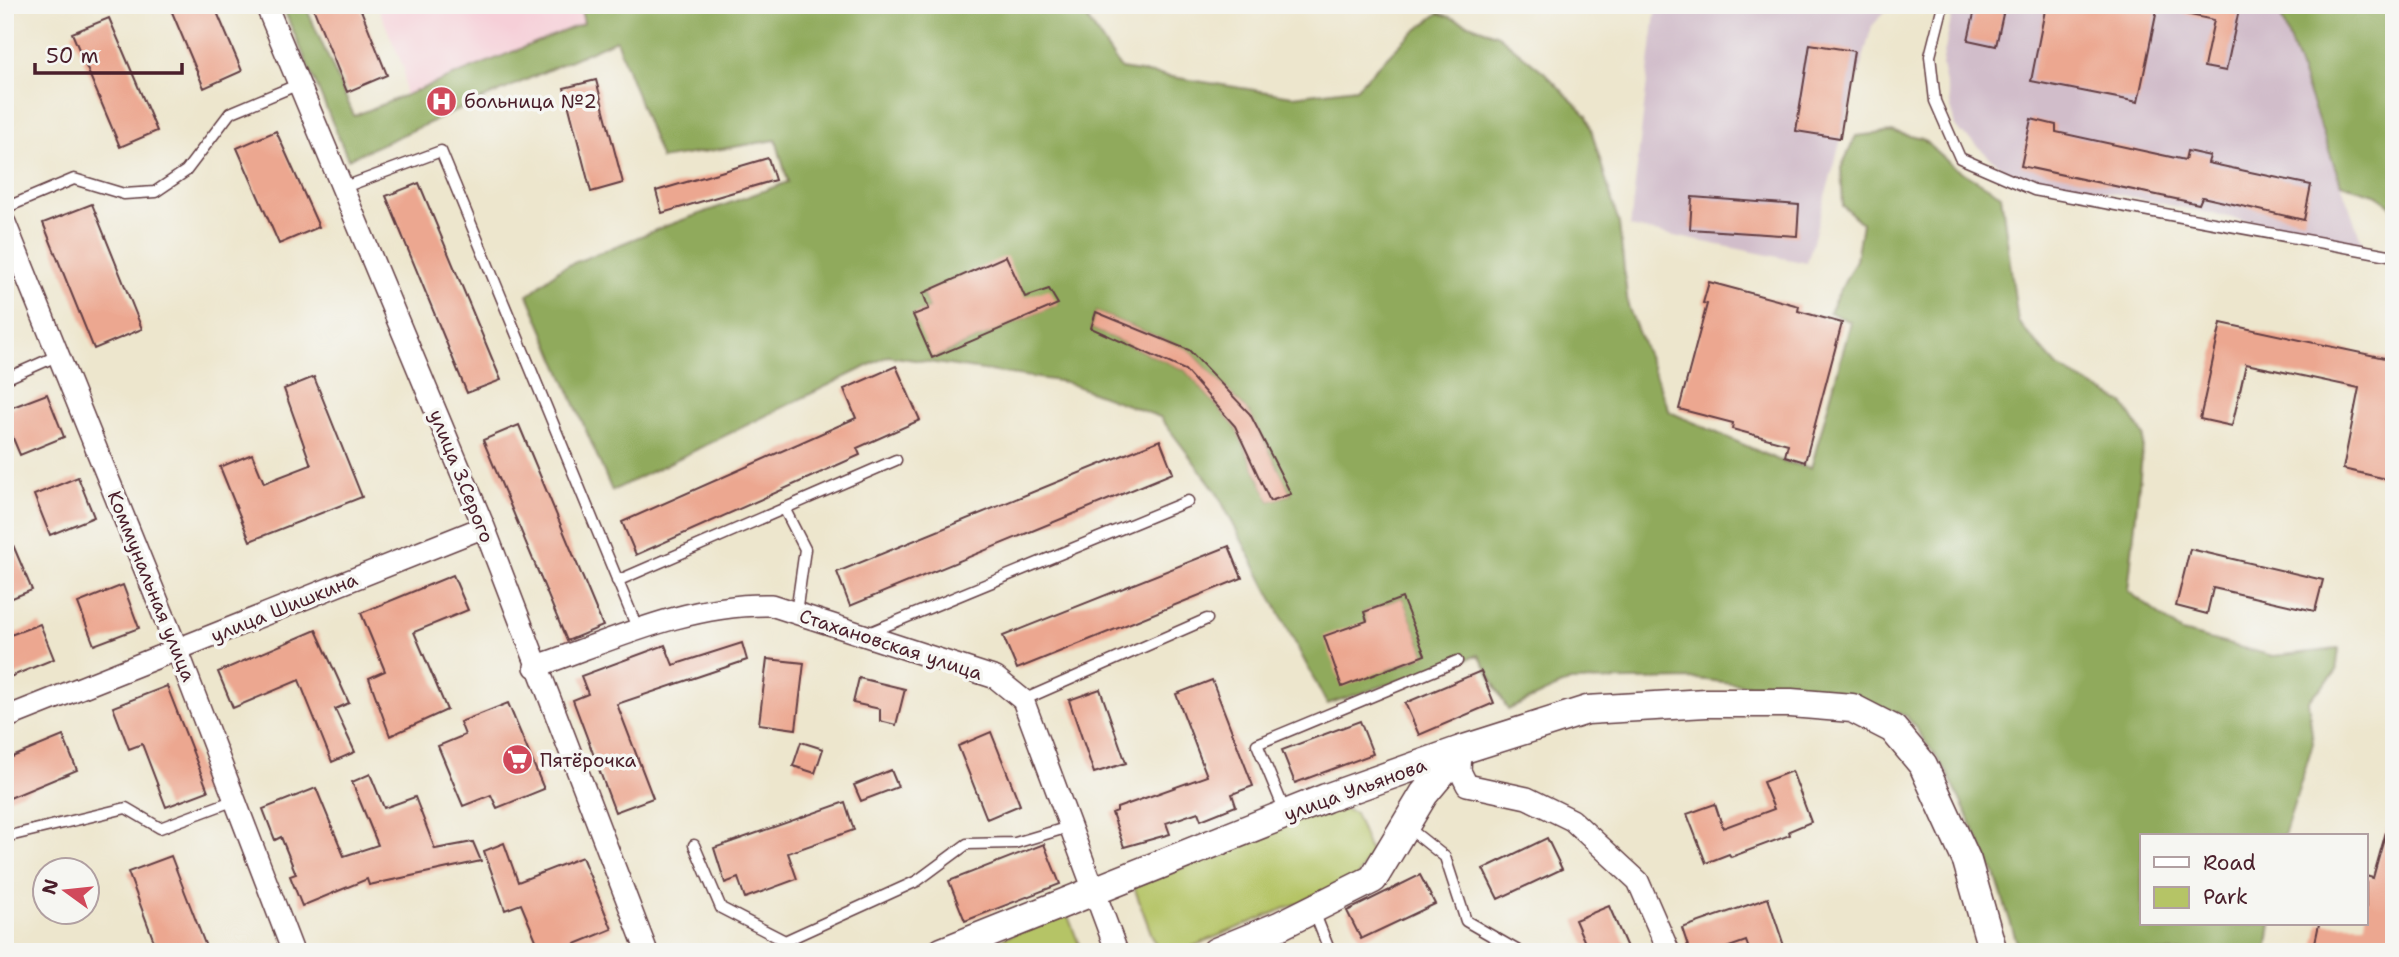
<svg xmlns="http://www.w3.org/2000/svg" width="2399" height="957" font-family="'Shantell Sans',sans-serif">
	<rect width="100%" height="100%" fill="#f6f6f2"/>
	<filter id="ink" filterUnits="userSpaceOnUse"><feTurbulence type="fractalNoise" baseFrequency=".0143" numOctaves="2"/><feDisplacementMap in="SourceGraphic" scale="14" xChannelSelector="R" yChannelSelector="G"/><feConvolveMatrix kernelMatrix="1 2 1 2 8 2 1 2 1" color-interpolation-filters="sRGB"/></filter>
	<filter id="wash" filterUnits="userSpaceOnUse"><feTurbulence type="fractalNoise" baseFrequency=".00686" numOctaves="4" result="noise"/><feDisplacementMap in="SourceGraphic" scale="28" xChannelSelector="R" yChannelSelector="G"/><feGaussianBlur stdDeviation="1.57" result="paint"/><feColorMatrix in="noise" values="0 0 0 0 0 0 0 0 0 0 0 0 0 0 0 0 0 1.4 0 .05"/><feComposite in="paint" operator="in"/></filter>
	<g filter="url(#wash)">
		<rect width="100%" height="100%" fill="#ede6cd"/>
		<!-- built -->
		<path fill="#f6cfd8" d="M377,5H603L587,53L405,132L404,69Z"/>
		<!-- industrial -->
		<path fill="#d1bdca" d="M1656,5H1891L1872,26L1807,263L1630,227Z
			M1954,5H2277L2363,245L2006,171L1955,127L1942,65Z"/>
		<!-- green -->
		<path fill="#b5c466" stroke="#807248" stroke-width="2" d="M1335,806L1355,813L1371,854L1356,879L1179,952H1158L1134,887Z
			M1066,911L1082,952H972Z"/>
		<!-- forest -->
		<path fill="#90aa5b" stroke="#6d6443" stroke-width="2" fill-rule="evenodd" d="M282,5H305L354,116L584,23L580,5H1078L1121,69L1293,96L1356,88L1404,40L1439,13L1498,35L1545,73L1587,116L1619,224L1628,306L1670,412L1778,460L1811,468L1851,322L1829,312L1856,260L1862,223L1843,206L1841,168L1856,136L1894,132L1922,139L1954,167L2001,195L2018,322L2058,367L2123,403L2144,436L2128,591L2182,632L2273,656L2339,649L2336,672L2308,701L2313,743L2284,836H2142V924H2271L2267,952H2020L1995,874L1947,772L1907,716L1843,696L1697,679L1570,681L1508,710L1479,655L1327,704L1216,491L1160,417L1065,382L888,356L612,491L528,295L561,268L666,226L788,182L776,140L661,159L616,40L348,159ZM923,293L1025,297L1057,304L933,358L914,315L929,309ZM1096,312L1189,350L1250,414L1291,494L1270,501L1235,426L1185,370L1091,328ZM1402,598L1425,655L1388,671L1364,612Z
			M2277,5H2394V209L2378,195L2341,184Z"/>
		<g id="blocks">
			<!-- building -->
			<path fill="#eca790" d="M169,5H214L242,71L204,88Z
				M312,5H359L387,75L347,92Z
				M1976,5H2005L1996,46L1968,40Z
				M2046,5H2158L2138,102L2031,81Z
				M2177,5H2240L2226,71L2204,67L2214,20L2176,12Z
				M109,18L157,131L120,147L72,33Z
				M1810,44L1854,51L1840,138L1796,131Z
				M596,80L623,183L591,192L564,88Z
				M2031,119L2056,125V132L2185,160L2187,151L2210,156L2208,163L2311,185L2304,220L2202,197L2199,204L2021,166Z
				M276,131L319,227L279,244L237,148Z
				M768,158L775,180L662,213L656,191Z
				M419,183L501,380L467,393L386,196Z
				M1692,197L1799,205L1797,236L1690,229Z
				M92,204L142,329L94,349L43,223Z
				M1006,256L1025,297L1049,289L1058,304L932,358L913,315L929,309L923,293Z
				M1709,282L1799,306L1798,311L1842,323L1805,462L1785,456L1788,444L1732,429L1733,423L1679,409L1707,304L1703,303Z
				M1096,312L1189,350L1250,414L1291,494L1270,501L1235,426L1185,370L1091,328Z
				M2221,323L2394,360L2391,480L2343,469L2359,388L2246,364L2232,426L2200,419Z
				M896,366L920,420L857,448L860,455L636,555L622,522L856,418L844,389Z
				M314,377L362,497L250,541L220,467L252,454L264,483L311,465L284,389Z
				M47,394L64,437L20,455L5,419V410Z
				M519,425L603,626L567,641L483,440Z
				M1160,440L1173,473L850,606L837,572Z
				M78,477L94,517L50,535L34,495Z
				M5,526L32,590L5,601Z
				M1229,546L1242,578L1017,669L1003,636Z
				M2190,549L2323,580L2315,611L2213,588L2207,614L2176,606Z
				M453,575L468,610L414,632L447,710L390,736L369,678L385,671L361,613Z
				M123,585L139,628L94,645L78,603Z
				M1402,598L1425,655L1342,687L1324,636L1367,621L1364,612Z
				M40,624L54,659L5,679V637Z
				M316,630L349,703L335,709L355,752L332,762L299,680L233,708L218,672Z
				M742,643L747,660L617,704L653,798L615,812L573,700L588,694L581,676L665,645L673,665Z
				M767,659L804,663L796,729L759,724Z
				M1481,671L1494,703L1419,735L1405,703Z
				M859,678L905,689L896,725L880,721V709L853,703Z
				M1212,680L1253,786L1232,794L1236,806L1201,820L1198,812L1166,823L1170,834L1124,847L1112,813L1117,811V808L1207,776L1176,694Z
				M167,686L208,791L166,807L142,744L129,749L113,707Z
				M1100,689L1126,763L1094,773L1069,700Z
				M508,703L544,789L497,808L491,795L463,806L438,746L465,735L460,722Z
				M1360,721L1373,754L1295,783L1282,750Z
				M991,732L1020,805L987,819L958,746Z
				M63,736L77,770L5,800V760Z
				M801,742L823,749L815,773L793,766Z
				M891,770L898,787L861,801L854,785Z
				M1792,771L1811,822L1789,831L1790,835L1731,857L1729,854L1706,863L1687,814L1715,804L1723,828L1774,809L1763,782Z
				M370,774L384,808L415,797L435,849L473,842L481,861L369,885L367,879L302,906L290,876L296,874L281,837L275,840L263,809L316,788L344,856L378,845L352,782Z
				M845,802L854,830L788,853L797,879L745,898L738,878L725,883L714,848Z
				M2389,821L2394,822V932L2389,952H2313L2319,924H2366V876L2373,878Z
				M1547,838L1562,869L1498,899L1483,869Z
				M504,843L518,882L582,857L612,929L556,952H541L521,904L505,910L484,851Z
				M1044,844L1060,884L965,921L949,881Z
				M171,856L208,952H158L128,872Z
				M1420,875L1435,904L1361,939L1347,911Z
				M1768,898L1786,952H1750L1746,941L1715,952H1690L1682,928Z
				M1609,906L1629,952H1589L1575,920Z"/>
		</g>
	</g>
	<g filter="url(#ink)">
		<use href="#blocks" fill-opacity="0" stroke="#623d43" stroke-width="2"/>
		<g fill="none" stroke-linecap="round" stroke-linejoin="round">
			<defs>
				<path id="lane" d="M1943,5L1930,56L1935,101L1960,158L2034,190L2394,256
					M342,188L441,151L638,630
					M5,208L74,179L124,194L155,192L186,171L230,113L299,84
					M5,379L59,355
					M784,508L805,549L796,613
					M617,581L896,460
					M866,634L1188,501
					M1023,700L1207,619
					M1286,814L1257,744L1457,661
					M1406,826L1445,857L1466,921L1520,952
					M5,837L126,808L160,828L235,800
					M694,845L721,908L785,941
					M1313,909L1330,952
					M790,952L785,941L917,881L967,844L1015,843L1069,827"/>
				<path id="street" d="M266,5L484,527L647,952
					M5,223L177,649L293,952
					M535,667C612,640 689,603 771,605L996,678L1023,700L1117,952
					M5,718L484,527
					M1461,750L1460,771L1467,785L1527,798L1572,820L1638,881L1669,952"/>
				<path id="secondary" d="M942,952L1326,798L1461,750L1587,710L1706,703H1791L1852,708L1893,729L1923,765L1967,861L1993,952
					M1216,952L1279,926L1373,879L1424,794L1459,752"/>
			</defs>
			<!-- lane casing -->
			<use href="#lane" stroke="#623d43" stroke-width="13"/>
			<!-- street casing -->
			<use href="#street" stroke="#623d43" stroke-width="24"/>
			<!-- secondary casing -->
			<use href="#secondary" stroke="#623d43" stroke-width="31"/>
			<!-- lane -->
			<use href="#lane" stroke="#fff" stroke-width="10"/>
			<!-- street -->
			<use href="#street" stroke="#fff" stroke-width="21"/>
			<!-- secondary -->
			<use href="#secondary" stroke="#fff" stroke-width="28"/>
		</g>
	</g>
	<!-- icons -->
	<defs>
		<symbol id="hospital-disc" viewBox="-11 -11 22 22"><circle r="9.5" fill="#d1495b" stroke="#f6f6f2"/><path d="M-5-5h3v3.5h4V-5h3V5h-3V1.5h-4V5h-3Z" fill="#fff"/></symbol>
		<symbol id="supermarket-disc" viewBox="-11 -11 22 22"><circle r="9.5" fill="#d1495b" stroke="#f6f6f2"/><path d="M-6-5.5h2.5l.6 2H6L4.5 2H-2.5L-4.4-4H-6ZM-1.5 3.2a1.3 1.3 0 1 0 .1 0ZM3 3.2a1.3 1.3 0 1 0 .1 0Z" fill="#fff"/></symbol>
	</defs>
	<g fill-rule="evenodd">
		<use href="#hospital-disc" x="424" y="84" width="35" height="35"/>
		<use href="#supermarket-disc" x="500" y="742" width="35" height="35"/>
	</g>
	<g text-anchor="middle" stroke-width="7" stroke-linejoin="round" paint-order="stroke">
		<!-- poi labels -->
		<g font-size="19" fill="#4a1f2b" stroke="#f6f6f2" text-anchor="start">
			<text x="464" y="108">больница №2</text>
			<text x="540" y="767">Пятёрочка</text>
		</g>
		<!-- street labels -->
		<g font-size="19" fill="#4a1f2b" stroke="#f6f6f2">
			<text transform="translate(462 476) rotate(68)" y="7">улица З.Серого</text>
			<text transform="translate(152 586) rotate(68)" y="7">Коммунальная улица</text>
			<text transform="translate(284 607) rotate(-22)" y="7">улица Шишкина</text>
			<text transform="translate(891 644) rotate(18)" y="7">Стахановская улица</text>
			<text transform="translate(1355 789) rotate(-20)" y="7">улица Ульянова</text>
		</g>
	</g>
	<!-- margin -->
	<rect width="2399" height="957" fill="none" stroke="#f6f6f2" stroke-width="28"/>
	<!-- legend -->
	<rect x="2140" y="834" width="228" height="91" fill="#f6f6f2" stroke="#b1a0a2" stroke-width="2"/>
	<rect x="2154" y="857" width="35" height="10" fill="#ffffff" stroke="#b1a0a2" stroke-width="2"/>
	<text x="2203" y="870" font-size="21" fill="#4a1f2b">Road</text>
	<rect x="2154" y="887" width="35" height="21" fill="#b5c466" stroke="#b1a0a2" stroke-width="2"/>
	<text x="2203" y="904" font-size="21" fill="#4a1f2b">Park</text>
	<!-- north arrow -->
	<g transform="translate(66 891) rotate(285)"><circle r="33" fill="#f6f6f2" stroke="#b1a0a2" stroke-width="2"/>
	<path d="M0-5L12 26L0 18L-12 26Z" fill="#d1495b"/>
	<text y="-10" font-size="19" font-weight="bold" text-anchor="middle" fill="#4a1f2b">N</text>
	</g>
	<!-- scale -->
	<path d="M35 63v10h147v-10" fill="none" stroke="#4a1f2b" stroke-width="3.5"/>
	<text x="46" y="63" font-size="21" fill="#4a1f2b" stroke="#f6f6f2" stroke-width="5" paint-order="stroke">50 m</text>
</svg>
